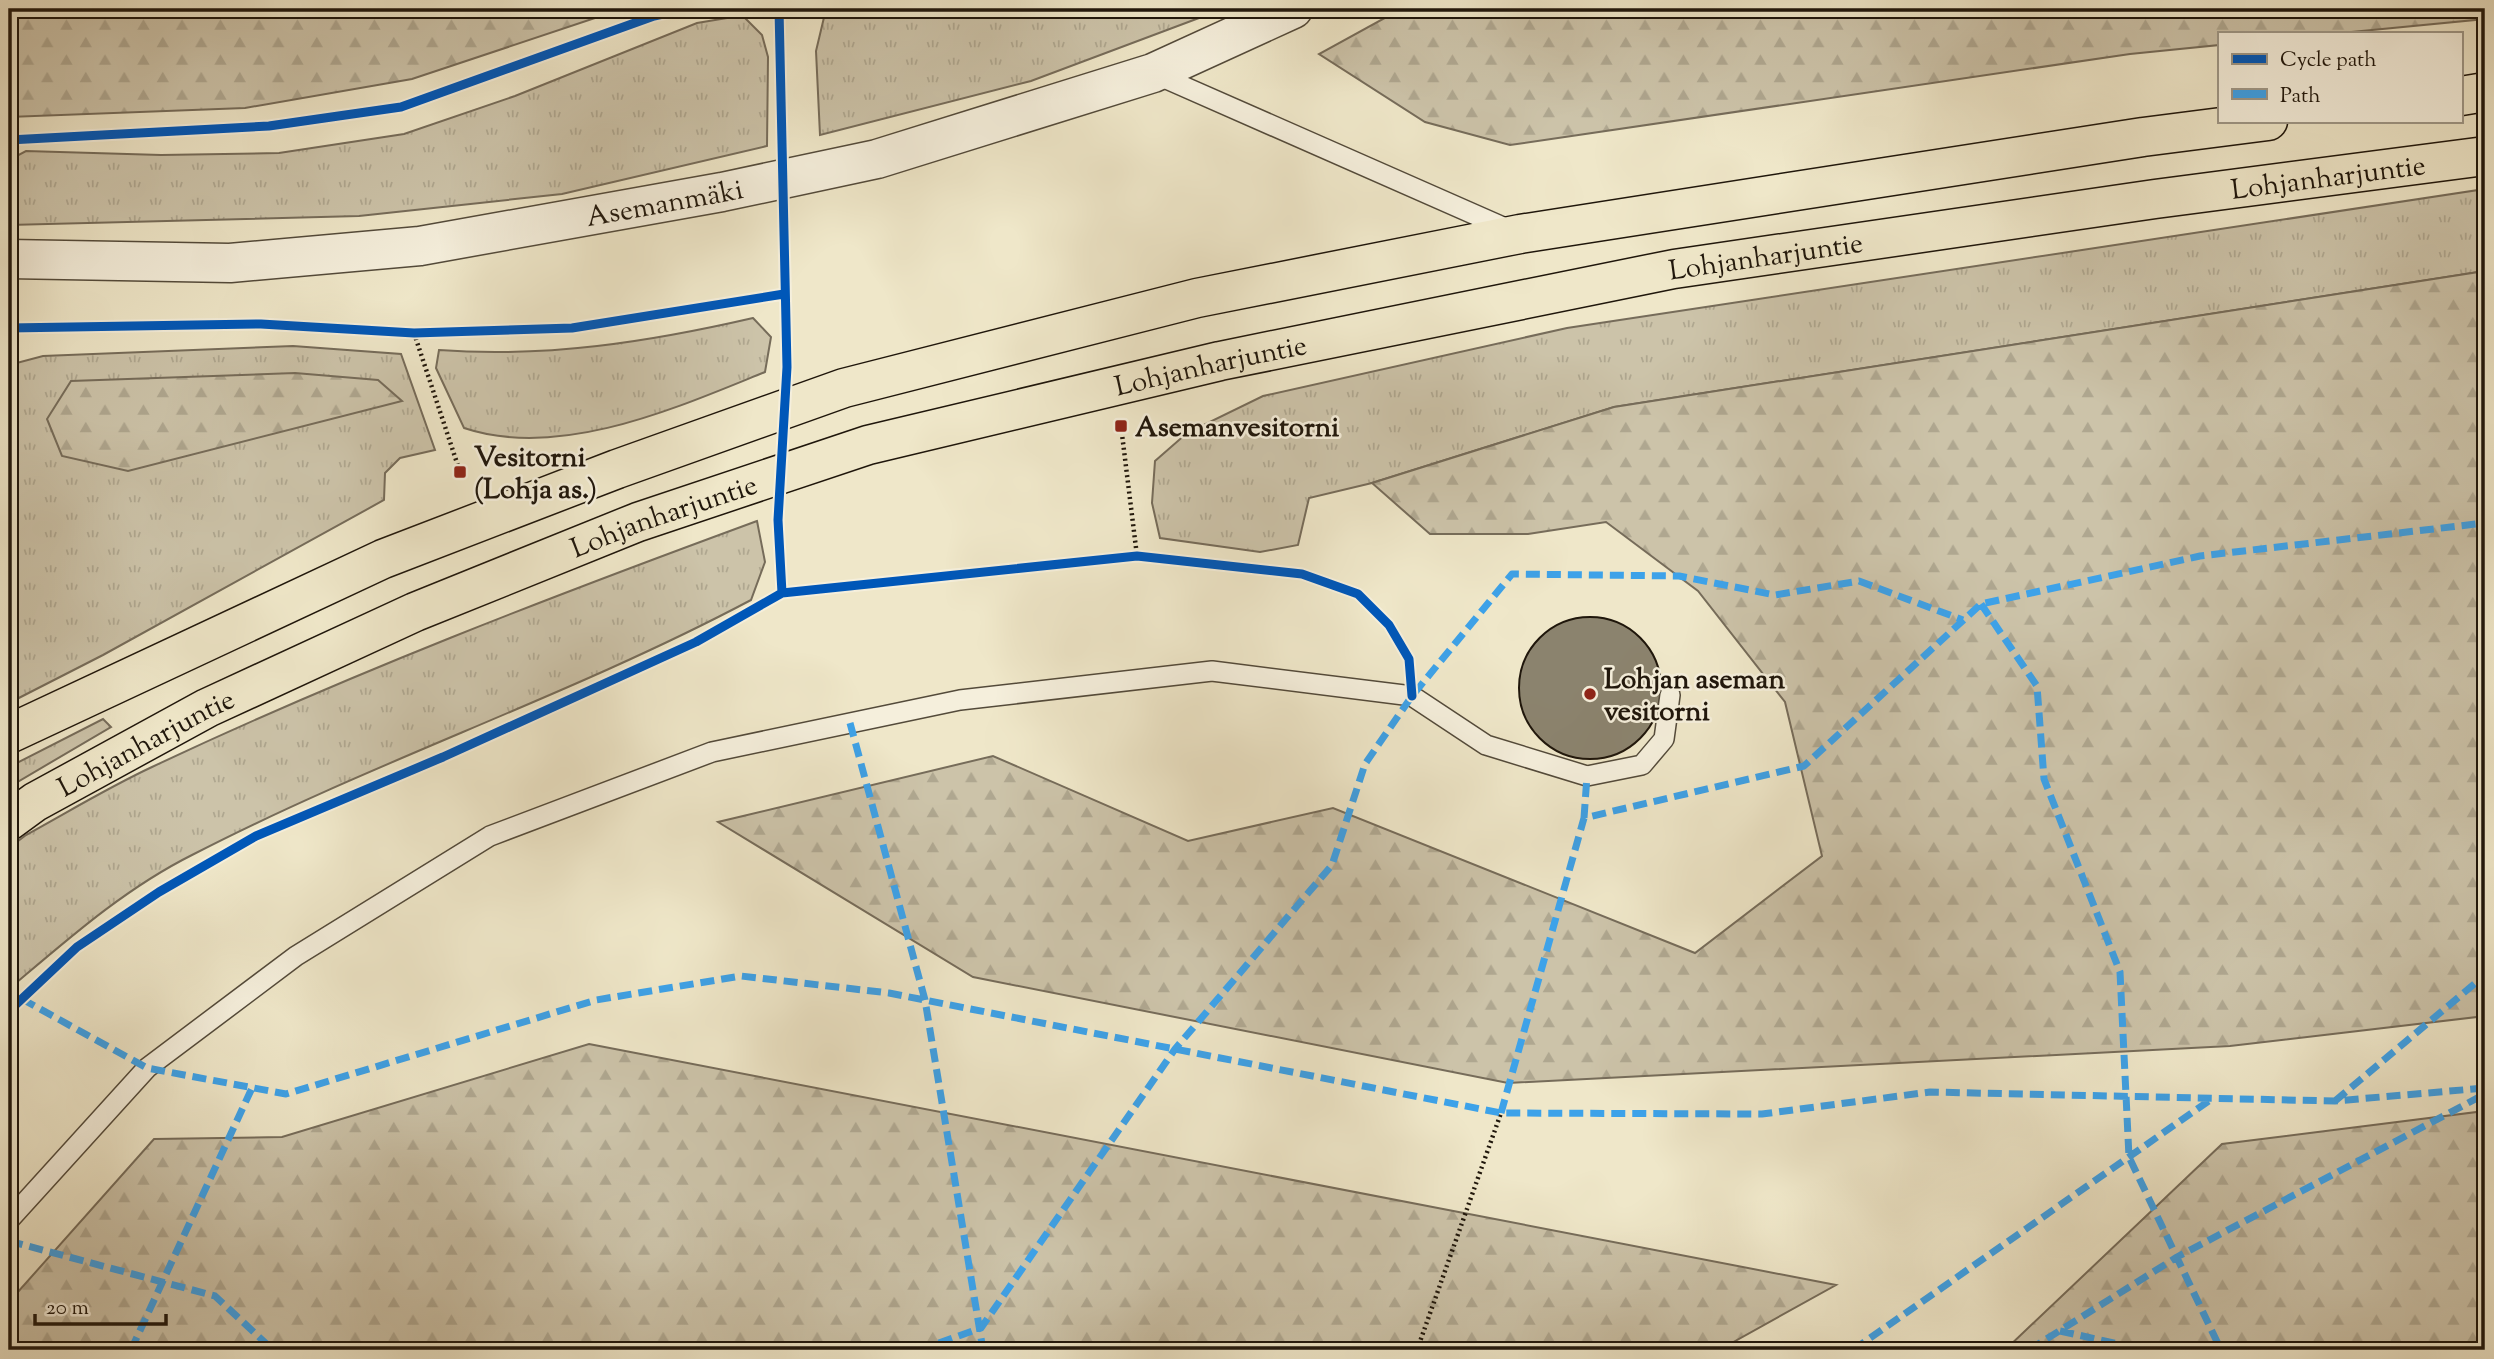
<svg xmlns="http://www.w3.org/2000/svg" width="2494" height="1359" font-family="'Sorts Mill Goudy',serif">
	<defs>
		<pattern id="grass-tufts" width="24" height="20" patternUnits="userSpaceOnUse" patternTransform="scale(1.75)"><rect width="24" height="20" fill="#ccc3a9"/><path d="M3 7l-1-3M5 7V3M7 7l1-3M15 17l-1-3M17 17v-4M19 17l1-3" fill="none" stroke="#afa790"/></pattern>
		<pattern id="forest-firs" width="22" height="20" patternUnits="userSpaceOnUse" patternTransform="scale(1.75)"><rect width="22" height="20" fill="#ccc3a9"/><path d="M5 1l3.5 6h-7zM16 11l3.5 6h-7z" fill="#afa790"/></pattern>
	</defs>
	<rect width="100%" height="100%" fill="#efe7c9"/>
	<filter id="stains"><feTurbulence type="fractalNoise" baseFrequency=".00286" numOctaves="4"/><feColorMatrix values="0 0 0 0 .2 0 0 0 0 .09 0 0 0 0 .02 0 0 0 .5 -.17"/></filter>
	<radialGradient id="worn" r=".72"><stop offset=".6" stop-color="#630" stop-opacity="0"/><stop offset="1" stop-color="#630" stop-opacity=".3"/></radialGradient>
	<!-- grass -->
	<path fill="url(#grass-tufts)" stroke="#766c5a" stroke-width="2" d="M826,9H1223L1031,81L820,135L816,51Z
		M727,18H745L762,35L768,57L767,146L562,194L359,216L9,225V160L26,151L161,155L279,153L404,134L515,96L697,23Z
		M2485,189V271L1614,407L1372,483L1309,498L1298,545L1260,552L1160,538L1152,503L1155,461L1187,433L1263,396L1567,328Z
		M753,318L771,337L765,372C676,408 560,460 464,428L436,368L439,350C546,358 649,342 753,318Z
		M293,346L401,354L435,450L400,458L385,473L384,500L103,655L9,703V365L43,356Z
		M757,521L765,562L751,600C570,696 374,761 192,855C124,889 67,940 9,989V848L26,835C68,812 109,787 152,767C349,674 553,596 757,521Z
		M103,719L111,727L9,787V767Z"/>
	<!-- forest -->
	<path fill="url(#forest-firs)" stroke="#766c5a" stroke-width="2" d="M9,9H622L412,79L245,108L9,117Z
		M1401,9H2485V19L2341,33H2219V45L2130,54L1510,145L1425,122L1319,54Z
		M2485,271V1016L2230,1046L1508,1083L973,977L718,822L993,756L1188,841L1333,808L1695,953L1822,856L1785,702L1698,591L1606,522L1528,534H1430L1372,483L1614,407Z
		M295,373L378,380L402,401L128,471L62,456L47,419L71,381Z
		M589,1044L1836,1285L1719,1350H9V1302L154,1139L282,1137Z
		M2485,1111V1350H2005L2222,1144Z"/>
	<!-- building -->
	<path fill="#8b836e" stroke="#1f160b" stroke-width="2" d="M1519 688a71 71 0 1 1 142 0a71 71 0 1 1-142 0Z"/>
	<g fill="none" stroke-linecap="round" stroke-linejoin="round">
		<defs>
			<path id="service" d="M1153,73L1512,231
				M9,1220L147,1068L296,956L490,836L712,752L960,700L1212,671L1412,696L1486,745L1587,776L1642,765L1664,739L1670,695"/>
			<g id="tertiary">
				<path id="s1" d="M9,259L230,263L420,246L722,192L877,159L1153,73L1293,9"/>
			</g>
			<g id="trunk">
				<path d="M2461,96L2485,92"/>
				<path d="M9,734L383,559L617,469L844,388L1197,298L1520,234L2143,137L2268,121"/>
				<path id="s2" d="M9,821L35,802L207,708L415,612L638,522L868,445L1220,361L1674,269L2155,199L2485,156"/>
			</g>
		</defs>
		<!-- service casing -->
		<use href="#service" stroke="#534a3a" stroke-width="22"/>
		<!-- tertiary casing -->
		<use href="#tertiary" stroke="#534a3a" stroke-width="41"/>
		<!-- trunk casing -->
		<use href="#trunk" stroke="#1f160b" stroke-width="41"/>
		<!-- path -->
		<path stroke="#1f160b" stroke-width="4.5" stroke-dasharray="2 3.5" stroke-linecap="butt" d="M414,333L460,472
			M1121,426L1137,556
			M1417,1350L1501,1113"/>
		<!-- service -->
		<use href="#service" stroke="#f5efdc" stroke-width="19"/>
		<!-- tertiary -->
		<use href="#tertiary" stroke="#f5efdc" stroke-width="38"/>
		<!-- trunk -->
		<use href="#trunk" stroke="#efe7c9" stroke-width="38"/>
		<!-- quiet -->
		<path stroke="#3da2e9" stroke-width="7" stroke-dasharray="14 7" stroke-linecap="butt" d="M1981,604L2037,686L2044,779L2120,972L2129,1157L2221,1350
			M850,723L925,1000L983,1350
			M1584,818L1587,776
			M22,999L147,1068L286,1094L596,1000L741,976L889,993L1501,1113L1762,1114L1930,1092L2335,1101L2485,1088
			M2335,1101L2485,975
			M1501,1113L1584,818L1804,766L1981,604L2200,556L2485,523
			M9,1241L215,1296L273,1350
			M2060,1331L2146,1350
			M131,1350L252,1088
			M919,1350L981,1328L1175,1049L1332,865L1365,764L1412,696L1512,574L1679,576L1775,595L1859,581L1963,620
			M1853,1350L2213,1098
			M2029,1350L2177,1257L2485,1094"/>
		<defs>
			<path id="cycleway" d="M9,140L269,126L401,107L654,16L686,9
				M9,328L261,324L414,333L572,328L784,294
				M782,593L1137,556L1302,574L1358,594L1389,625L1409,659L1412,696
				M9,1011L77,947L159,892L256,836L443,757L696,642L782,593L778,520L787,367L779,9"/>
		</defs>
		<!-- cycleway casing -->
		<use href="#cycleway" stroke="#f5efdc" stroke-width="13"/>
		<!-- cycleway -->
		<use href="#cycleway" stroke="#0057b8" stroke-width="9"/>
	</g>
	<!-- markers -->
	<g fill="#8f2418" stroke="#f5efdc" stroke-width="2.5">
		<rect x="1114" y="419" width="14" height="14" rx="3.5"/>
		<rect x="453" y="465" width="14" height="14" rx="3.5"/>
		<circle cx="1590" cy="694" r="7"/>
	</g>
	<g text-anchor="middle" stroke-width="5" stroke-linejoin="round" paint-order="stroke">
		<!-- street labels -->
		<g font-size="28" fill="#1f160b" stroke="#f5efdc">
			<text dy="10" stroke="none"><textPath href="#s2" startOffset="2426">Lohjanharjuntie</textPath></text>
			<text dy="10" stroke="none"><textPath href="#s1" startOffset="660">Asemanmäki</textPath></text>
			<text dy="10" stroke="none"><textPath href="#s2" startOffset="1858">Lohjanharjuntie</textPath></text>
			<text dy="10" stroke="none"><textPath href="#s2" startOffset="1292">Lohjanharjuntie</textPath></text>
			<text dy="10" stroke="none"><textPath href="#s2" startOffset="724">Lohjanharjuntie</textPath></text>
			<text dy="10" stroke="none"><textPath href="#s2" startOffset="158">Lohjanharjuntie</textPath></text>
		</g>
		<!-- poi labels -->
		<g font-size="28" font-weight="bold" fill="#1f160b" stroke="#f5efdc" text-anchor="start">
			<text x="1135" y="436">Asemanvesitorni</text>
			<text x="474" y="466">Vesitorni<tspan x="474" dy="32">(Lohja as.)</tspan></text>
			<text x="1604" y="688">Lohjan aseman<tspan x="1604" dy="32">vesitorni</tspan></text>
		</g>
	</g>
	<!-- margin -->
	<rect width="2494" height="1359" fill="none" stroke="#efe7c9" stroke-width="35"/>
	<rect x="10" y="10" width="2473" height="1338" fill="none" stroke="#1f160b" stroke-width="3.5"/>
	<rect x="18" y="18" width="2459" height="1324" fill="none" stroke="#1f160b" stroke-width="2"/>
	<!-- legend -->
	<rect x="2218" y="32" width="245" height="91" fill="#f5efdc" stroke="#9f9888" stroke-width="2"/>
	<rect x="2232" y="54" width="35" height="10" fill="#0057b8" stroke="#9f9888" stroke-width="2"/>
	<text x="2280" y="66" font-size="21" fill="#1f160b">Cycle path</text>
	<rect x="2232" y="89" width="35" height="10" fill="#3da2e9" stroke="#9f9888" stroke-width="2"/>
	<text x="2280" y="102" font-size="21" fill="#1f160b">Path</text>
	<!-- scale -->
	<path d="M35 1314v10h131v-10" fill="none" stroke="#1f160b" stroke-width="3.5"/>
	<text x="46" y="1314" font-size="21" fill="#1f160b" stroke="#f5efdc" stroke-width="5" paint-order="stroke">20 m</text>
	<rect width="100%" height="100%" filter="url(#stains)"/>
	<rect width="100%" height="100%" fill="url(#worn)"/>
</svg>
